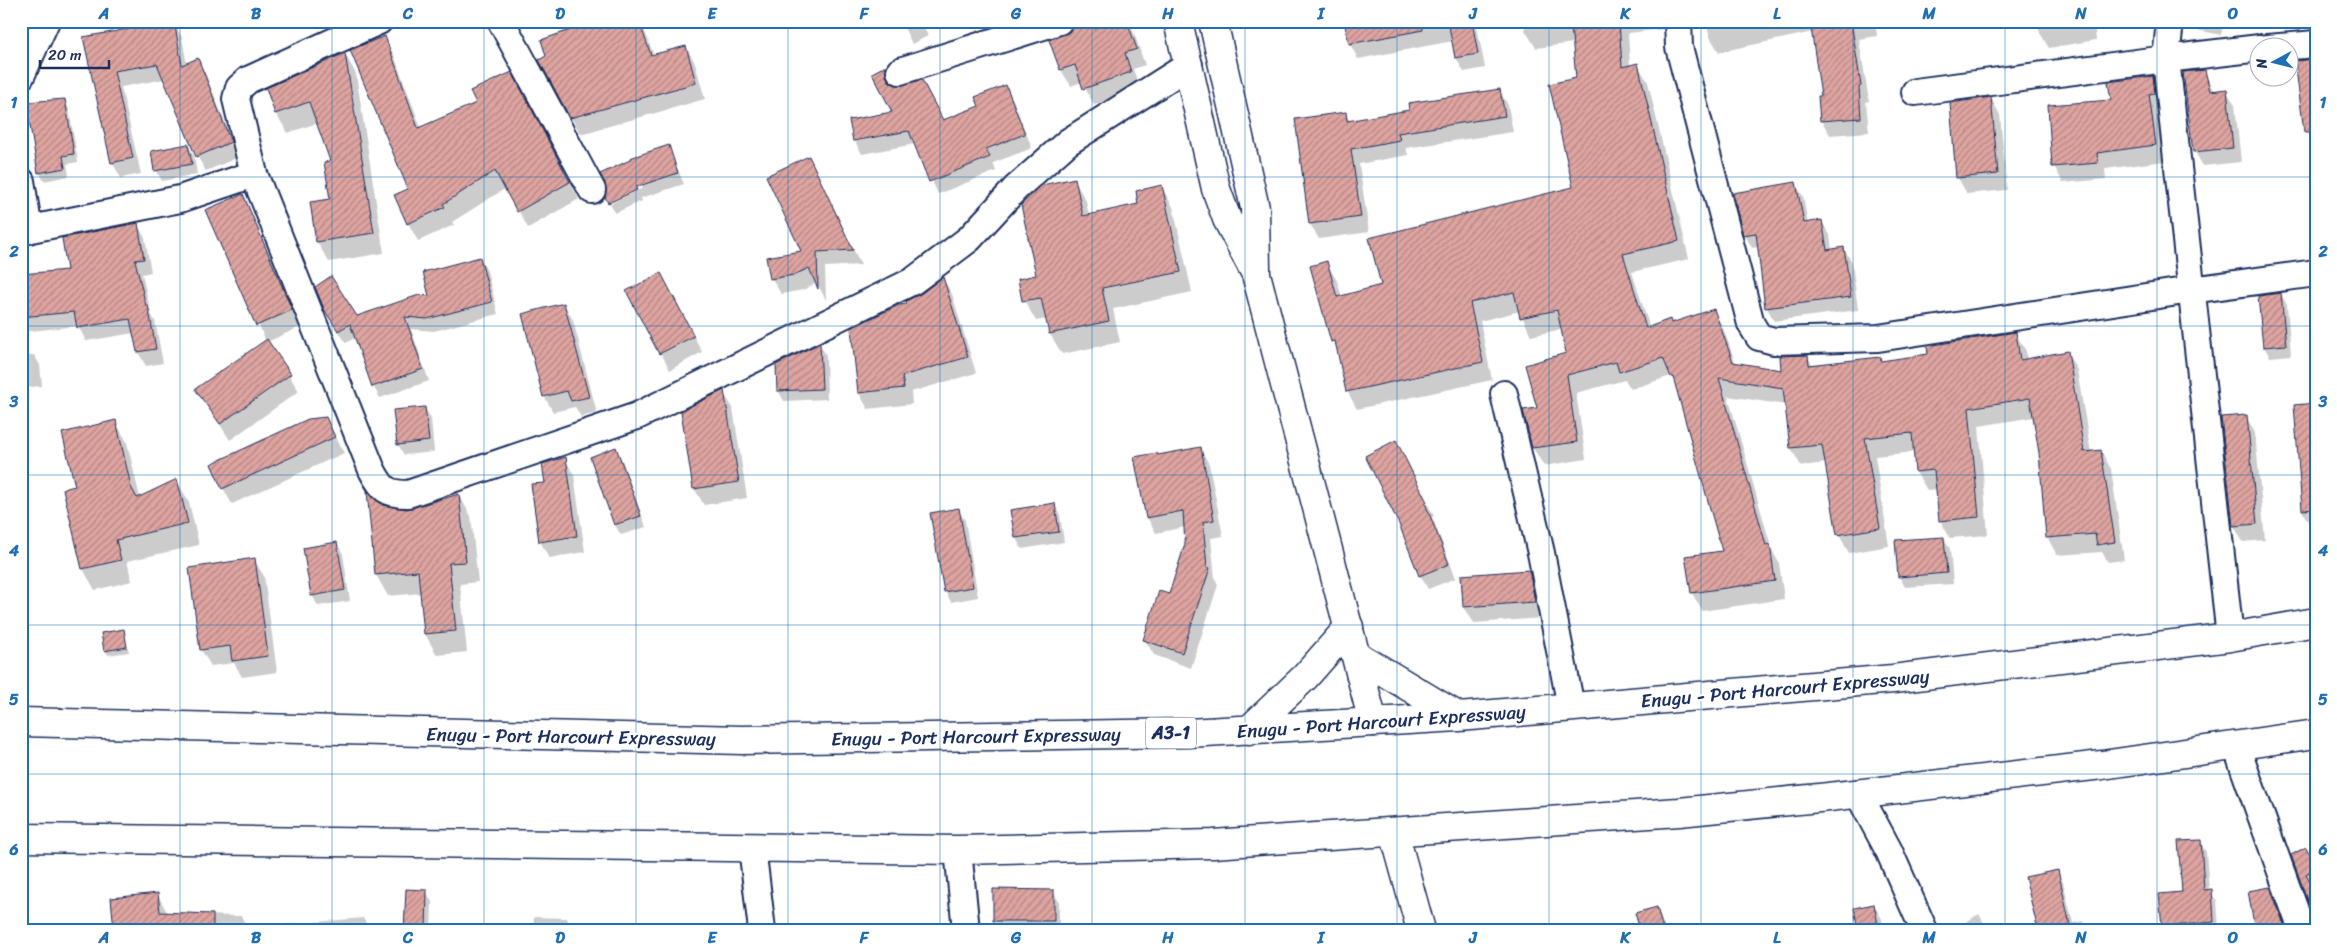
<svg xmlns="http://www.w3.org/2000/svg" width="2337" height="951" font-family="Sriracha,sans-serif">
	<defs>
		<pattern id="building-hatch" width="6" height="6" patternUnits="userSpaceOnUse" patternTransform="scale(1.25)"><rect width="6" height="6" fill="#dea4a0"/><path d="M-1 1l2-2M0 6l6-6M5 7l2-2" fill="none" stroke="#b38686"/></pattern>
	</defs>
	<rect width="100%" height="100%" fill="#fff"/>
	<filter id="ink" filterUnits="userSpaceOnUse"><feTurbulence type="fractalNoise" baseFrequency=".02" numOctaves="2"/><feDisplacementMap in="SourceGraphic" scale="10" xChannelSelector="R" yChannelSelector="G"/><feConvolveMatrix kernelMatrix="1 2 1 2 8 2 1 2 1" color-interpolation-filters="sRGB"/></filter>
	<g filter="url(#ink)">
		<!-- shadow -->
		<path fill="#0003" fill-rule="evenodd" d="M600,21H641L654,56L686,47L695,63L705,99L581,134L571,118Z
			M855,21H888V25L860,30Z
			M901,21H921L928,36L912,44Z
			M1075,21H1149L1132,27L1145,65L1133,69L1140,89L1094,105L1082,82L1071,86L1061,70L1051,40L1071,32Z
			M1346,21H1476L1485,68L1464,72L1456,58L1453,41L1358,59L1350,44Z
			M1524,21H1665L1666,29L1628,33L1630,66L1637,64L1648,82L1689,259L1632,272L1650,328L1672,325L1713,310L1723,328L1736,364L1782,371L1807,356L1813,366L1880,359L1882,363L1930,355L2015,333L2026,351L2027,360L2067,352L2077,370L2091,453L2101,451L2111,469L2124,560L2108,562L2102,552L2057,555L2047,537L2040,453L2034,417L1979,426L1988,535L1950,538L1940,520L1937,489L1927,490L1916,472L1915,452L1875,456L1889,546L1849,553L1839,535L1827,463L1801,466L1791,448L1786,405L1728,396L1772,550L1779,563L1784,599L1702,611L1692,593L1723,552L1676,384L1671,376L1631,389L1625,380L1576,393L1586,459L1544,466L1533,448L1525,411L1538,409L1568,354L1562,329L1531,336L1520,311L1480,321L1492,380L1357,409L1347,391L1338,351L1333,341L1327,263L1337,281L1342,297L1382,286L1575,188L1577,78L1574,43L1536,48L1525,30Z
			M1705,21H1875L1877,36L1859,39L1869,101L1866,102L1869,132L1830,135L1821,120L1822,97L1813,32L1719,52L1710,37Z
			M2037,21H2094L2096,40L2049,48L2040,33Z
			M2188,21H2224L2221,35L2192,29Z
			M173,22L182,37L187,65L198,60L206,75L239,157L206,171L197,156L165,79L121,87L141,174L121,178L112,162L85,38Z
			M384,38L394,55L421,128L521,91L579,199L528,228L506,188L452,222L454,225L418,241L408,223L410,190Z
			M345,54L356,74L384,253L329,262L317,242L311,203L331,200L332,162L317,123L288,133L276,114L267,89Z
			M886,67L894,80L893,85L943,121L980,107L1006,87L1013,100L1032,148L993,163L996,171L938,194L915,144L862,154L854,140L893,113L873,73Z
			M2204,71L2214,92L2226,90L2235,105L2241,162L2203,166L2195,152Z
			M2152,77L2161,93L2163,109L2157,110L2164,161L2105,169L2106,179L2063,183L2054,166L2112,102Z
			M1499,90L1508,105L1513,132L1406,148L1408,155L1359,164L1369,232L1319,239L1310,224L1346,114L1350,122L1410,111Z
			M1991,98L2000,115L2007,190L1967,194L1958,178Z
			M64,100L69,109L78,162L67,164L69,176L44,181L39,172Z
			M188,145L194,156L197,174L162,181L156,170Z
			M668,146L684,184L641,198L642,201L615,213L606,196ZM642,186L643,188L611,203V200Z
			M809,157L861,265L825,267L826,300L817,283L803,290L781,294L772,279L803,252Z
			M1074,180L1086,201L1089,216L1140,205L1161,186L1173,207L1192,292L1113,309L1120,342L1062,354L1050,334L1047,319L1036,321L1024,300L1038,276Z
			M1795,183L1803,196L1808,224L1822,222L1830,235L1832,250L1844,249L1852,262L1858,310L1774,321L1767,308L1759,247L1752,248L1745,235Z
			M242,196L251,212L300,327L267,342L299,391L230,440L197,389L266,341L207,211Z
			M137,224L145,238L151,272L142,274L151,314L155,321L163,363L146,366L138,352L134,333L86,341L78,326L21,332V276L69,271Z
			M480,258L487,271L498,314L434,331L411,329L429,381L380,398L373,386L356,337L346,343L334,324L431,297Z
			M943,279L952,294L976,373L911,392L912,404L868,409L859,393L909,305Z
			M670,290L702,352L670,370L628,291Z
			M2281,294L2287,305L2291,355L2270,357L2264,347Z
			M564,304L573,320L597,413L581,417L575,407L553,412L544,396Z
			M820,345L826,355L827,399L784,401L778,390Z
			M34,355L40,365L42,386L21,388V356Z
			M723,392L733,408L747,498L704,505L694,488Z
			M2316,404V529H2313L2303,513L2295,406Z
			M425,408L431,419L434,452L404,455L398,444Z
			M2246,416L2255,433L2265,540L2243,542L2234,526Z
			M326,418L344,453L232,504L223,488Z
			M115,421L127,442L140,498L177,481L189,502L199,545L127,561L132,581L95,590L83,569L65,490L76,487Z
			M1396,442L1434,516L1432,517L1456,578L1428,589L1420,575Z
			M1200,448L1209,464L1223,536L1211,538L1215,578L1218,585L1191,668L1154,655L1145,640L1170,596L1187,544L1185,527L1156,533L1147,517L1158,456Z
			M616,449L622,460L646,527L621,535L615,525L592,458Z
			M565,459L574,475L585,552L549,558L540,541Z
			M459,495L471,516L478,582L460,584L467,652L437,655L425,634L421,593L388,596L376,575L382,506L408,510Z
			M1054,504L1060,515L1064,542L1022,549L1016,538L1011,511Z
			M958,510L965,520L978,597L951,602L945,591Z
			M1944,538L1950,549L1953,584L1905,587L1899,576Z
			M337,543L343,554L350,601L318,606L312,595Z
			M254,560L264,576L277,672L242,677L234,663L211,666L201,650L190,569Z
			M1528,571L1538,588L1544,618L1474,623L1464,607Z
			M123,631L129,652L108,655L105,650Z
			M2200,841L2206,852L2209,891L2217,901L2219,930H2163L2160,895L2183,893Z
			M2293,856L2316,868V882L2311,885Z
			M2057,871L2063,882L2073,923L2083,921L2088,930H2039Z
			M2270,888L2276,899L2287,930H2256Z
			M426,891L432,902L431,930H406Z
			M1053,891L1059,902V930H999L994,921Z
			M157,894L168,914L241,916L249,930H115Z
			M1874,905L1882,919L1884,930H1826L1859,927Z
			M1656,908L1666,930H1620L1640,925Z
			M1979,914L1988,930H1953Z
			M534,917L567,918L571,930H533Z
			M363,918L370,930H278V925Z"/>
		<!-- building -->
		<path fill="url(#building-hatch)" stroke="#1b2f5e" d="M174,21L182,65L198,58L231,142L196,157L157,64L114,71L133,158L111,163L83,37Z
			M596,21H639L651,55L686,46L696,83L570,118L539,60L546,56L541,40Z
			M1074,21H1127L1137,49L1125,53L1131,72L1083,89L1075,65L1060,70L1049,40L1070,31Z
			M1344,21H1422L1423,30L1349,44Z
			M1448,21H1472L1478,54L1455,58Z
			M1810,21H1851L1861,86L1859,87L1861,118L1820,121L1818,96H1821Z
			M1619,22L1622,67L1638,63L1679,241L1623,254L1646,328L1670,319L1671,323L1714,309L1733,362L1781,370L1780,356L1808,355L1809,365L1880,357L1881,361L1928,354L1927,346L2016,332L2020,360L2068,351L2084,452L2101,450L2115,542L2097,545L2095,534L2046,538L2039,453L2030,398L1969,408L1979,517L1939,521L1934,470L1915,472L1912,433L1865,438L1880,528L1837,535L1822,445L1790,448L1783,388L1719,378L1766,545L1770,544L1775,581L1691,593L1685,556L1722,551L1673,377H1671L1663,358L1619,372L1616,362L1567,375L1577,442L1532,448L1523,410L1537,408L1525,365L1566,353L1557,310L1520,318L1514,292L1470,303L1483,362L1346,392L1335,341L1331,342L1310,266L1327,261L1337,297L1381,285L1369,238L1573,187L1549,84L1576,78L1571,26Z
			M385,36L418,128L476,103L470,91L512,72L570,182L517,212L495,171L443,204L445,207L407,224L394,195L408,189L350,50Z
			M345,53L374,233L316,242L310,202L330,199L324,162L330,161L309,102L275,114L266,88Z
			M2316,59V132H2304L2295,61Z
			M887,65L886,76L890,82L896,85L922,80L943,120L979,106L975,97L1006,85L1025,134L986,149L990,157L929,182L909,131L853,141L849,120L892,112L872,73Z
			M2205,70L2210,91L2227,89L2233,148L2193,152L2183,72Z
			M2153,76L2155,93L2149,94L2156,145L2097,153L2098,163L2052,167L2048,105L2111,100L2108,82Z
			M1500,89L1505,116L1398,133L1400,140L1351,149L1361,217L1309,224L1295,119L1346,112L1347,121L1409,110L1408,103Z
			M1991,97L1998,174L1956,178L1950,103Z
			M65,99L74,154L63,156L65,168L38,173L26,102Z
			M188,144L192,164L154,171L151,151Z
			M669,145L678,173L636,187L637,190L608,203L605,197V183L600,174L630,160V158Z
			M809,156L853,250L817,252L818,289L809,268L794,275L770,279L766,257L801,251L766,176Z
			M1075,178L1083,216L1138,204L1136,191L1162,185L1181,272L1102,288L1109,321L1049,334L1041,298L1022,301L1018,279L1036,275L1021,205L1042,185Z
			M1796,182L1804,223L1822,220L1827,250L1844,247L1851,297L1765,308L1756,233L1743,235L1733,193Z
			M243,194L292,310L256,326L205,210Z
			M138,223L144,259L135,260L146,306L148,305L156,349L137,352L130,319L77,328L74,312L21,317V274L67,270L62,238Z
			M480,257L492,302L427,319L405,317L423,369L372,387L350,324L338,331L325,311L315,287L331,276L357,316L419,295L429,296L423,272Z
			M661,273L694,336L659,354L626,291Z
			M943,277L968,357L902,376L904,388L858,393L851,328L899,305L907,304L906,301L922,293Z
			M2281,293L2286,345L2263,347L2258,296Z
			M564,303L589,397L571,401L567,391L543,397L522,314Z
			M267,339L291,374L220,424L195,389Z
			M820,343L822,389L777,391L776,365Z
			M724,390L739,482L693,489L681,411Z
			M2316,403V509L2302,510L2294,405Z
			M425,407L429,441L397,445L393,410Z
			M2247,415L2257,524L2233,526L2221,417Z
			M326,417L335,437L222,489L211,464L308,419Z
			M116,420L131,487L137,498L177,479L188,523L116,540L121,560L82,569L63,489L75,486L62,433Z
			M1396,440L1427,502L1425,503L1449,564L1419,576L1399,524L1365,456Z
			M616,447L641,516L614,525L590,457Z
			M1201,447L1214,520L1203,522L1207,567L1210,568L1182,653L1143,640L1159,591L1169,594L1185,544L1183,511L1146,518L1134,457L1157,453L1158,455Z
			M566,457L577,536L539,542L531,484L545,483L542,464Z
			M367,491L382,505L407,509L459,494L466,562L449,563L456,631L424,634L418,571L375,575Z
			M1055,503L1059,532L1015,538L1010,510Z
			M959,508L973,587L944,592L930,513Z
			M1944,537L1947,573L1898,577L1895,540Z
			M337,542L345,590L311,596L303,548Z
			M255,558L268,656L232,661L230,646L200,650L189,568Z
			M1529,570L1535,602L1463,607L1461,575Z
			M124,629L127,647L104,651L101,633Z
			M2201,840L2204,890L2212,889L2214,922L2162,927L2159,894L2182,892L2178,841Z
			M2306,847L2316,866V868L2306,874L2316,891V924L2291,855Z
			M2058,870L2071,930H2038L2025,877Z
			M2270,887L2286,930H2255L2248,891Z
			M406,889L427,890L426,930H404Z
			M993,889L1054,890V921H993Z
			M158,893L160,912L213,914V930H114L111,898Z
			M1874,904L1879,930H1858L1854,908Z
			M1657,907L1663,930H1640L1635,913Z"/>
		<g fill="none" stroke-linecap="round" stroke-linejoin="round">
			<defs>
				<path id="minor" d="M379,21L248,80L239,88L236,99L254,174L372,470C382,489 386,494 408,494L637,416L913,281L969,239L1016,188L1068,142L1189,65
					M501,21L592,190
					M1678,21L1679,47L1751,324L1759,337L1774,341L1878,338L2191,290L2316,273
					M2170,21L2166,59L2260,48
					M2267,48L2316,44
					M900,71L1059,21
					M21,76L46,21
					M1915,92L2166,59L2230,637
					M21,181L29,230
					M21,231L180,199L254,174
					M1504,394L1541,553L1571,707
					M2236,746L2302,930
					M1858,793L1889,851L1924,930
					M752,847L762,930
					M958,850L966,930"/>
				<path id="secondary" d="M1178,21L1216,189L1227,219L1256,274L1373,722
					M1213,21L1255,208L1256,270
					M1394,832L1421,930"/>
				<path id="trunk" d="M1356,655L1459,717
					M21,722L742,740L1188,733L1459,717L1893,679L2230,637L2316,622
					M1249,730L1305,677L1349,627
					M21,838L958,850L1213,844L1679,812L1829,797L2102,765L2316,734"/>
			</defs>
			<!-- minor casing -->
			<use href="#minor" stroke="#1b2f5e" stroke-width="30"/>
			<!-- secondary casing -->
			<use href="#secondary" stroke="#1b2f5e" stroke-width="31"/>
			<!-- trunk casing -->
			<use href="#trunk" stroke="#1b2f5e" stroke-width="31"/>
			<!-- minor -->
			<use href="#minor" stroke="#fff" stroke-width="26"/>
			<!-- secondary -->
			<use href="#secondary" stroke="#fff" stroke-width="28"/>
			<!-- trunk -->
			<use href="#trunk" stroke="#fff" stroke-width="28"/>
		</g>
	</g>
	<!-- grid -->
	<path fill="none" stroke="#1f6fb2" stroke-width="1" stroke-opacity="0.55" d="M180,21V930M332,21V930M484,21V930M636,21V930M788,21V930M940,21V930M1092,21V930M1245,21V930M1397,21V930M1549,21V930M1701,21V930M1853,21V930M2005,21V930M2157,21V930M21,177H2316M21,326H2316M21,475H2316M21,625H2316M21,774H2316"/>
	<g text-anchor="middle" stroke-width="4.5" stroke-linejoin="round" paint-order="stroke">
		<!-- shield labels -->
		<rect fill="#fff" stroke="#5f6d8e" stroke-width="1" x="1146" y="717.5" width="50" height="31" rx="4"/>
		<g font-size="18" font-weight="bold" fill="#1b2f5e">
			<text x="1171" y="739">A3-1</text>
		</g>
		<!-- street labels -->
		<g font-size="19" fill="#1b2f5e" stroke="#fff">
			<text transform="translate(1785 688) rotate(-5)" y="7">Enugu - Port Harcourt Expressway</text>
			<text transform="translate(1381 721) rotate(-4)" y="7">Enugu - Port Harcourt Expressway</text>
			<text transform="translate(571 736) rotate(1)" y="7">Enugu - Port Harcourt Expressway</text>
			<text transform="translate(976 736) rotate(-1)" y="7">Enugu - Port Harcourt Expressway</text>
		</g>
	</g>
	<!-- margin -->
	<rect width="2337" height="951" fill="none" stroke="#fff" stroke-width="55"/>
	<!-- north arrow -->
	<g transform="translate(2274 62) rotate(263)"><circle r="24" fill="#ffffff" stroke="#a4acbf"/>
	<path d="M0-4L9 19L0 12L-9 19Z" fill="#1f6fb2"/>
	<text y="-8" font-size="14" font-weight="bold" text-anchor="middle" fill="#1b2f5e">N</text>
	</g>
	<!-- scale -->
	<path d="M40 60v8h69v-8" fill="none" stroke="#1b2f5e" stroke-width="2.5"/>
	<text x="48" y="60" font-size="15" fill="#1b2f5e" stroke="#ffffff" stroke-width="4" paint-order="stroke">20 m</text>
	<rect x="28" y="28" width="2282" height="896" fill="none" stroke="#1f6fb2" stroke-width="2"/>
	<g font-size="16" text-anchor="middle" font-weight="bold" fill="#1f6fb2">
		<text x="104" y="19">A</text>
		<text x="256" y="19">B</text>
		<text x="408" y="19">C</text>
		<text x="560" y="19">D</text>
		<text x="712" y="19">E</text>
		<text x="864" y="19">F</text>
		<text x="1016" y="19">G</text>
		<text x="1168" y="19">H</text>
		<text x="1321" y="19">I</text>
		<text x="1473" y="19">J</text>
		<text x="1625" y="19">K</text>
		<text x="1777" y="19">L</text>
		<text x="1929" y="19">M</text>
		<text x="2081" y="19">N</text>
		<text x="2233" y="19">O</text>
		<text x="14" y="108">1</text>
		<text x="2323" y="108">1</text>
		<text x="14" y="257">2</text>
		<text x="2323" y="257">2</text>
		<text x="14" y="407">3</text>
		<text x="2323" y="407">3</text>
		<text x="14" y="556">4</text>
		<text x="2323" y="556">4</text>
		<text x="14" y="705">5</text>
		<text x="2323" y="705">5</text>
		<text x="14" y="855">6</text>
		<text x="2323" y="855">6</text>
		<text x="104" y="943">A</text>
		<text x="256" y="943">B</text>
		<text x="408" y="943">C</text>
		<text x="560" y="943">D</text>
		<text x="712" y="943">E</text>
		<text x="864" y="943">F</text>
		<text x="1016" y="943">G</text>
		<text x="1168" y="943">H</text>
		<text x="1321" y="943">I</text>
		<text x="1473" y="943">J</text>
		<text x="1625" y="943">K</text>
		<text x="1777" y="943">L</text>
		<text x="1929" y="943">M</text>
		<text x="2081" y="943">N</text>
		<text x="2233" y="943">O</text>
	</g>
</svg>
